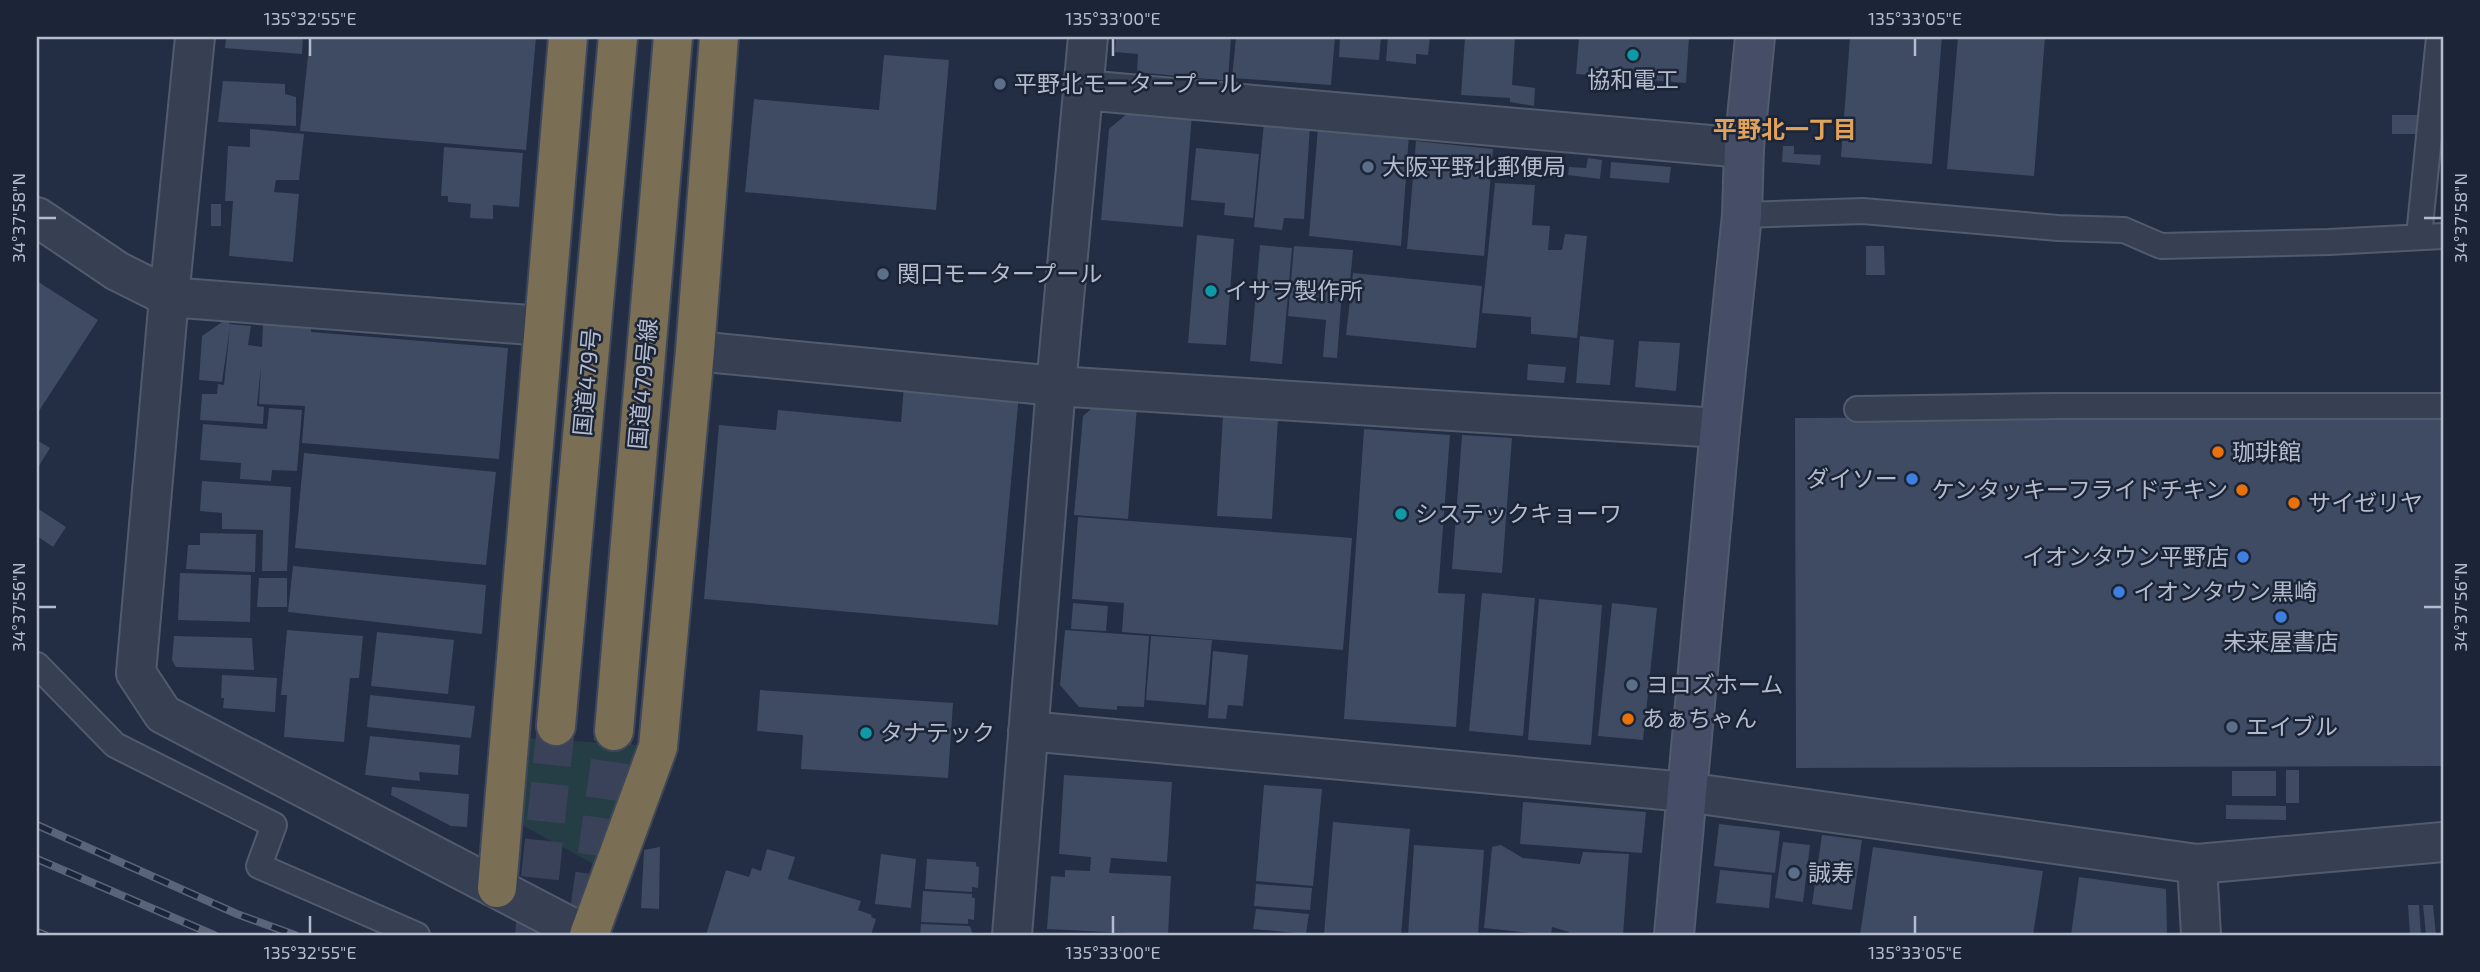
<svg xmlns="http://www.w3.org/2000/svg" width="2480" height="972" font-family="'Exo 2','Noto Sans JP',sans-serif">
	<rect width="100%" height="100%" fill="#232d43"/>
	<!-- green -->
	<path fill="#253d44" d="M527,738L636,745L597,866L520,824Z"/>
	<!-- building -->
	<path fill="#3e4b63" d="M226,37H303L302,54L225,48Z
		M310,37H536L526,150L300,131Z
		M1116,37H1231L1228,81L1137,72L1138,54L1115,52Z
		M1236,37H1335L1331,85L1232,78Z
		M1340,37H1381L1379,60L1339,57Z
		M1388,37H1430L1428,55L1416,54V64L1386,61Z
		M1465,37H1515L1512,85L1535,88L1534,106L1510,102V98L1461,95Z
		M1579,37H1689L1686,83L1576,74Z
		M1850,37H1942L1932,164L1841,157Z
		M1958,37H2045L2034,176L1947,169Z
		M884,55L949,60L936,210L745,192L754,99L879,110Z
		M223,81L285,84V94L296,97V126L218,122Z
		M1130,111L1192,115L1183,227L1101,220L1109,129Z
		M2392,115H2418V134H2392Z
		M1264,122L1310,126L1304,219L1284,218L1282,230L1254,227Z
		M1318,128L1409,135L1401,246L1309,236Z
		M250,129L304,134L299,180H276L274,192L299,194L293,262L229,256L233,201H225L228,146L250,147Z
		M1416,141L1493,149L1484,256L1407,249Z
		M1783,146H1794V154L1821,155L1820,165L1782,162Z
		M444,147L523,153L519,207L493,205V219L470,218L471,204L448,202V196H441Z
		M1196,148L1259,154L1253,218L1224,215L1225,203L1191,200Z
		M1588,158L1602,160L1600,179L1568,175L1569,167L1586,168Z
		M1611,162L1671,167L1669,183L1610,178Z
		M1495,183L1535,185L1532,225L1550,226L1548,250H1562L1565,234L1587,236L1577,338L1531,334V317L1482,313Z
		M211,204H221V226H211Z
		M1197,235L1234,239L1226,345L1188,343Z
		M1260,245L1292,248L1282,364L1250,361Z
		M1294,246L1353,250L1349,293L1342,292L1337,358L1323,357L1326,320L1288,316Z
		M1866,246H1884L1885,275H1866Z
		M1353,273L1482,286L1476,348L1346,335Z
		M37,281L98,320L37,414Z
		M225,320H229V324L251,326L248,345L262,347L263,324L311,328V332L508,348L499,459L302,443L305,406L259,404L261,365L257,406L264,407L263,424L200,420L202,394H217L218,384L224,385L230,327L222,382L199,380L202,336Z
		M1580,336L1614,340L1610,385L1576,383Z
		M1639,341L1680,343L1676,391L1635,387Z
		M1528,364L1566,367L1564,383L1527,380Z
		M904,385L1019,394L998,625L704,599L719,425L776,430L778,410L901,422Z
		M1098,403L1137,407L1128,519L1074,515L1083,416Z
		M269,408L302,410L297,471L272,470L271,481L240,479L241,463L200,460L203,424L267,429Z
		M1223,415L1278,419L1272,519L1217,516Z
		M2443,415V766L1796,768L1795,418Z
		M1364,429L1450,435L1438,593L1465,594L1456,727L1344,719Z
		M1462,435L1512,438L1502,573L1452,569Z
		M37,440L50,448L37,469Z
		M304,453L496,472L486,565L295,548Z
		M202,481L291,487L287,571H262L263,530L222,529V513L200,511Z
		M37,508L66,527L53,547L37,536Z
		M1078,517L1352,538L1343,650L1122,632L1124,603L1072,599Z
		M200,533L256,534L255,572L186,569L188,545H200Z
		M293,566L486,585L482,634L288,612Z
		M180,573L251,575L250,622L178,620Z
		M259,578H287V607H257Z
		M1482,593L1535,598L1523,736L1469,731Z
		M1539,599L1602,605L1591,745L1528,740Z
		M1073,603L1108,606L1106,631L1071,629Z
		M1612,603L1657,608L1643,740L1598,736Z
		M287,630L363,636L359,678H350L344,742L284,737L287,695H281Z
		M1065,630L1149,636L1144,707L1117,706V710L1079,707L1060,685Z
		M377,632L454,640L448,694L371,686Z
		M174,636L252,638L254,670L176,667L172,660Z
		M1151,636L1212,640L1206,705L1146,700Z
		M1213,651L1248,655L1243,706L1228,705L1226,719L1208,718Z
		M222,675L277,678L275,712L223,708L224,698H221Z
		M760,690L953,703L948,778L801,769L803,735L757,731Z
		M370,695L475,706L471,738L367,727Z
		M370,736L460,745L458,775L419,772L420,781L365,775Z
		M2286,770H2299V803H2286Z
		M2232,771H2276V796H2232Z
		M1064,775L1172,782L1167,862L1111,858L1109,873L1171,876L1168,935L1047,929L1051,876L1065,877V870L1090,871L1091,857L1059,854Z
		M1264,785L1322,789L1313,886L1256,881Z
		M392,787L469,794L467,827L451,826L391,795Z
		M1523,802L1646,812L1642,853L1520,844Z
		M2226,805L2286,806V820L2226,819Z
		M1333,822L1410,829L1401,935H1324Z
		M1719,824L1780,831L1775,873L1714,866Z
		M1822,835L1862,840L1852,910L1812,904Z
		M1783,842L1810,845L1803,902L1775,898Z
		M1414,845L1484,850L1478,935H1408Z
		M1501,845L1523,858L1580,864L1583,852L1629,854L1623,935H1569V932L1552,927L1551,935L1484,928L1492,847Z
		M660,847L659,909L641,908L644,850Z
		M1873,847L2043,871L2033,935H1860Z
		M767,849L795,857L788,879L861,901L858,910L872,915L871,917L876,919L871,935H706L726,870L749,877L752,868L761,871Z
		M881,854L916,859L911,908L875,904Z
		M927,859L976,862V866L979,867L978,888L972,887V892L925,889Z
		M1720,870L1772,875L1769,908L1716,903Z
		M2079,877L2166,889L2167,935H2071Z
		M1256,884L1312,888L1310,910L1254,906Z
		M923,891L972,894V898H975L974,920L968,919V924L921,922Z
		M2408,905H2419L2421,935H2410Z
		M2423,905H2433L2436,935H2426Z
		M1256,909L1309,914L1306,934L1253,929Z
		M921,924L970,926L973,935H920Z"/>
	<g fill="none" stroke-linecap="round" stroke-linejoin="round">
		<!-- highway-tunnel -->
		<path stroke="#394258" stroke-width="38" stroke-dasharray="38 19" stroke-linecap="butt" d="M589,912L614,731
			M534,935L556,726"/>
		<defs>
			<path id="lane" d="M1742,215L1863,211L2058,228L2124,230L2161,246L2329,242L2443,236
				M2419,236L2439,37
				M1857,409L2057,406H2443
				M37,665L115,745L274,825L259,866L417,935"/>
			<path id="street" d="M195,37L169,297L136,673L163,714L586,935
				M1083,90L1744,148
				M37,217L117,271L169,297L543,326
				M695,351L1056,386L1720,428
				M1028,731L1686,792L2197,864L2443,842
				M2197,864L2201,935
				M1012,935L1056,386L1088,37"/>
			<path id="secondary" d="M1674,935L1720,428L1742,215L1744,148L1755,37"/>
			<path id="highway" d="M556,726L618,37
				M614,731L673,37
				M497,888L568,37
				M589,935L658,747L695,351L719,37"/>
		</defs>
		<!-- lane casing -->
		<use href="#lane" stroke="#525b6d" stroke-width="28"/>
		<!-- street casing -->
		<use href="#street" stroke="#525b6d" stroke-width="42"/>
		<!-- secondary casing -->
		<use href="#secondary" stroke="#525b6d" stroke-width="42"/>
		<!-- highway casing -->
		<use href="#highway" stroke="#3f485a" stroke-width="42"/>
		<!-- lane -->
		<use href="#lane" stroke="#374053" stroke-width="24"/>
		<!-- street -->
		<use href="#street" stroke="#374053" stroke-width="38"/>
		<!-- secondary -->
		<use href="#secondary" stroke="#454e66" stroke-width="38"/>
		<!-- highway -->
		<use href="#highway" stroke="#7a6f54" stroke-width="38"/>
		<defs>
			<path id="rail" d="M37,825L237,914L295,935
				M37,859L214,935
				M37,932L45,935"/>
		</defs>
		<!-- rail casing -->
		<use href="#rail" stroke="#59637a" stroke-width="8"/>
		<!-- rail -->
		<use href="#rail" stroke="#1c2538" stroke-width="5" stroke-dasharray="16" stroke-linecap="butt"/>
	</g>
	<!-- ticks -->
	<path fill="none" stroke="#b4bbcd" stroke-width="2.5" d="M310,38V56M1113,38V56M1915,38V56M38,218H56M2424,218H2442M38,607H56M2424,607H2442M310,916V934M1113,916V934M1915,916V934"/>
	<!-- markers -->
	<g fill="#0f9aa8" stroke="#1c2538" stroke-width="2.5">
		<circle cx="1633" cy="55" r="7"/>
		<circle cx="1211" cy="291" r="7"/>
		<circle cx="1401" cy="514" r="7"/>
		<circle cx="866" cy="733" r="7"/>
	</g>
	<g fill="#5c6f8a" stroke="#1c2538" stroke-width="2.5">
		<circle cx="1000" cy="84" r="7"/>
		<circle cx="1368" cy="167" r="7"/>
		<circle cx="883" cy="274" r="7"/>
		<circle cx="1632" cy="685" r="7"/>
		<circle cx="2232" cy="727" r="7"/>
		<circle cx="1794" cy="873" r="7"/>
	</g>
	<g fill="#e8710a" stroke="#1c2538" stroke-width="2.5">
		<circle cx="2218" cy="452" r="7"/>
		<circle cx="2242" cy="490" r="7"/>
		<circle cx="2294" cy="503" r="7"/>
		<circle cx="1628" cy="719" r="7"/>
	</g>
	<g fill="#3f7fe0" stroke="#1c2538" stroke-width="2.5">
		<circle cx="1912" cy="479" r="7"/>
		<circle cx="2243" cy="557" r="7"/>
		<circle cx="2119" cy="592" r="7"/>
		<circle cx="2281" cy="617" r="7"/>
	</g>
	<g text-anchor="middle" stroke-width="5" stroke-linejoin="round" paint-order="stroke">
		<!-- poi labels -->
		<g font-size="23" fill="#b4bbcd" stroke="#1c2538" text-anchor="start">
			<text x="1633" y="88" text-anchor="middle">協和電工</text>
			<text x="1014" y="92">平野北モータープール</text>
			<text x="1382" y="175">大阪平野北郵便局</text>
			<text x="897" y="282">関口モータープール</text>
			<text x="1225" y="299">イサヲ製作所</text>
			<text x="2232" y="460">珈琲館</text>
			<text x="1898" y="487" text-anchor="end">ダイソー</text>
			<text x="2228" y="498" text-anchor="end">ケンタッキーフライドチキン</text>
			<text x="2308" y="511">サイゼリヤ</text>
			<text x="1415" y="522">システックキョーワ</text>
			<text x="2229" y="565" text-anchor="end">イオンタウン平野店</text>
			<text x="2133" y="600">イオンタウン黒崎</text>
			<text x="2281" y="650" text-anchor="middle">未来屋書店</text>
			<text x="1646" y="693">ヨロズホーム</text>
			<text x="1642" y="727">あぁちゃん</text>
			<text x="2246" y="735">エイブル</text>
			<text x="880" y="741">タナテック</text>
			<text x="1808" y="881">誠寿</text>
		</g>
		<!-- street labels -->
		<g font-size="23" fill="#b4bbcd" stroke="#1c2538">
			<text transform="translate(587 382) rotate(-85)" y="8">国道479号</text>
			<text transform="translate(643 384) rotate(-85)" y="8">国道479号線</text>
		</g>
		<!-- neighbourhood labels -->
		<g font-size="24" font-weight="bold" fill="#e1a35b" stroke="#1c2538">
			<text x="1785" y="138">平野北一丁目</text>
		</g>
	</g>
	<!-- border -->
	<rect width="2480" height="972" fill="none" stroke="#1c2538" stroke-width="77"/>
	<rect x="38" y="38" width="2404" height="896" fill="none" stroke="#b4bbcd" stroke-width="2.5"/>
	<g font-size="18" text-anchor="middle" fill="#b4bbcd">
		<text x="310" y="25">135°32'55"E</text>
		<text x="1113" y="25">135°33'00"E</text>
		<text x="1915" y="25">135°33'05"E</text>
		<text transform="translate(19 218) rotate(-90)" y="6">34°37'58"N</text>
		<text transform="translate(2461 218) rotate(-90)" y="6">34°37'58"N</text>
		<text transform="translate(19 607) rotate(-90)" y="6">34°37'56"N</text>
		<text transform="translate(2461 607) rotate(-90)" y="6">34°37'56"N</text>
		<text x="310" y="959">135°32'55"E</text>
		<text x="1113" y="959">135°33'00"E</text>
		<text x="1915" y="959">135°33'05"E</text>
	</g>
</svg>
